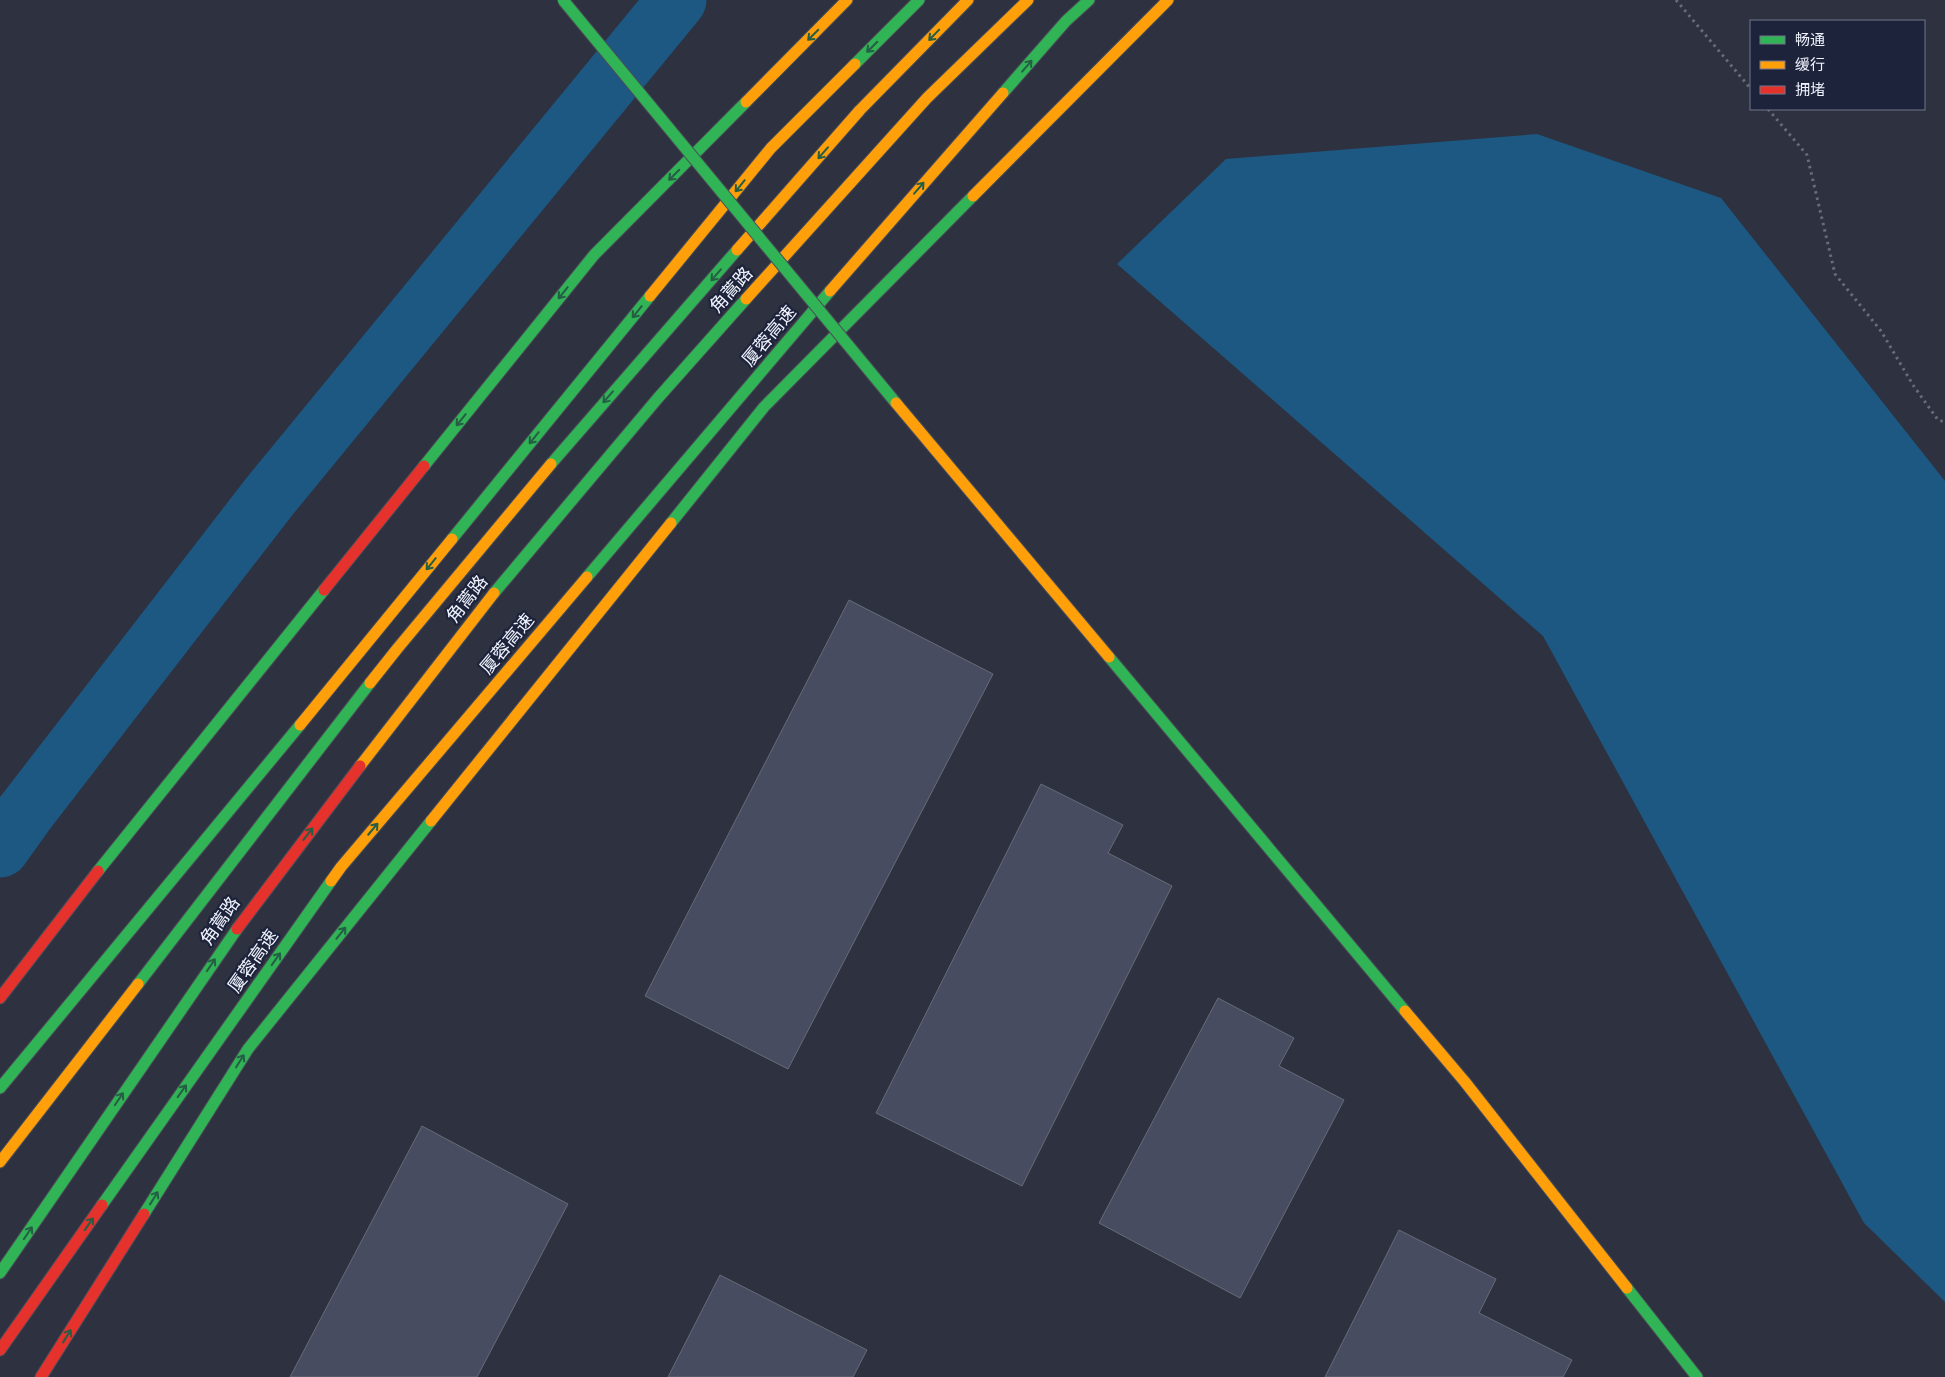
<svg xmlns="http://www.w3.org/2000/svg" width="1945" height="1377" font-family="Lora,'Noto Sans SC',serif">
	<rect width="100%" height="100%" fill="#2e313f"/>
	<!-- water -->
	<path fill="#1c5882" d="M1537,134L1721,198L1945,481V1302L1864,1223L1543,636L1117,264L1226,159Z"/>
	<g fill="none" stroke-linecap="round" stroke-linejoin="round">
		<!-- river -->
		<path stroke="#1c5882" stroke-width="59" d="M0,848L25,813L269,497L677,0"/>
	</g>
	<!-- building -->
	<path fill="#484c61" stroke="#686b77" d="M849,600L993,674L788,1069L645,996Z
		M1041,784L1123,825L1108,853L1172,886L1022,1186L876,1113Z
		M1218,998L1294,1038L1279,1066L1344,1100L1240,1298L1099,1223Z
		M422,1126L568,1204L477,1377H290Z
		M1399,1230L1496,1279L1479,1313L1572,1360L1563,1377H1325Z
		M720,1275L867,1350L853,1377H668Z"/>
	<g fill="none" stroke-linecap="round" stroke-linejoin="round">
		<defs>
			<path id="fast" d="M855,64L919,0
				M1003,93L1066,21L1089,0
				M551,464L737,250
				M424,466L594,255L746,102
				M671,523L764,407L973,196
				M452,539L650,296
				M587,577L830,291
				M494,593L658,398L746,299
				M98,871L324,590
				M138,984L370,683
				M0,1088L300,725
				M102,1205L331,881
				M144,1214L248,1049L431,821
				M0,1273L237,929
				M1627,1288L1697,1377"/>
			<path id="slow" d="M746,102L847,0
				M973,196L1168,0
				M737,250L860,110L968,0
				M830,291L1003,93
				M650,296L771,148L855,64
				M746,299L927,98L1028,0
				M370,683L397,649L551,464
				M300,725L452,539
				M360,766L494,593
				M431,821L671,523
				M331,881L341,867L587,577
				M1465,1082L1627,1288
				M0,1162L138,984"/>
			<path id="jam" d="M324,590L424,466
				M237,929L360,766
				M0,998L98,871
				M0,1350L102,1205
				M41,1377L144,1214"/>
		</defs>
		<!-- fast casing -->
		<use href="#fast" stroke="#4b4e59" stroke-width="13"/>
		<!-- slow casing -->
		<use href="#slow" stroke="#4b4e59" stroke-width="13"/>
		<!-- jam casing -->
		<use href="#jam" stroke="#4b4e59" stroke-width="13"/>
		<!-- path -->
		<path stroke="#696c75" stroke-width="3" stroke-dasharray="2.5 4" stroke-linecap="butt" d="M1676,0L1751,89
			M1768,109L1807,155L1835,274L1881,331L1913,385L1938,420L1945,422"/>
		<!-- fast -->
		<use href="#fast" stroke="#30b455" stroke-width="11"/>
		<!-- slow -->
		<use href="#slow" stroke="#ff9f0a" stroke-width="11"/>
		<!-- jam -->
		<use href="#jam" stroke="#e5322d" stroke-width="11"/>
		<defs>
			<path id="fast-bridge" d="M563,0L896,403
				M1109,657L1405,1011"/>
			<path id="slow-bridge" d="M896,403L1109,657
				M1405,1011L1465,1082"/>
		</defs>
		<!-- fast-bridge casing -->
		<use href="#fast-bridge" stroke="#4b4e59" stroke-width="13" stroke-linecap="butt"/>
		<!-- slow-bridge casing -->
		<use href="#slow-bridge" stroke="#4b4e59" stroke-width="13" stroke-linecap="butt"/>
		<!-- fast-bridge -->
		<use href="#fast-bridge" stroke="#30b455" stroke-width="11"/>
		<!-- slow-bridge -->
		<use href="#slow-bridge" stroke="#ff9f0a" stroke-width="11"/>
	</g>
	<!-- one-way arrows -->
	<defs><path id="oneway-shaft" d="M-6 0H5M1.5-3L5.5 0L1.5 3" fill="none" stroke-width="1.6" stroke-linecap="round" stroke-linejoin="round" transform="scale(1.25)"/></defs>
	<g stroke="#255d45">
		<use href="#oneway-shaft" transform="translate(813 35) rotate(135)"/>
		<use href="#oneway-shaft" transform="translate(934 35) rotate(134)"/>
		<use href="#oneway-shaft" transform="translate(872 47) rotate(135)"/>
		<use href="#oneway-shaft" transform="translate(1027 66) rotate(-49)"/>
		<use href="#oneway-shaft" transform="translate(823 153) rotate(131)"/>
		<use href="#oneway-shaft" transform="translate(674 175) rotate(135)"/>
		<use href="#oneway-shaft" transform="translate(740 186) rotate(129)"/>
		<use href="#oneway-shaft" transform="translate(919 188) rotate(-49)"/>
		<use href="#oneway-shaft" transform="translate(716 275) rotate(131)"/>
		<use href="#oneway-shaft" transform="translate(563 293) rotate(129)"/>
		<use href="#oneway-shaft" transform="translate(637 312) rotate(129)"/>
		<use href="#oneway-shaft" transform="translate(608 397) rotate(131)"/>
		<use href="#oneway-shaft" transform="translate(461 420) rotate(129)"/>
		<use href="#oneway-shaft" transform="translate(534 438) rotate(129)"/>
		<use href="#oneway-shaft" transform="translate(431 564) rotate(129)"/>
		<use href="#oneway-shaft" transform="translate(373 829) rotate(-50)"/>
		<use href="#oneway-shaft" transform="translate(308 834) rotate(-52)"/>
		<use href="#oneway-shaft" transform="translate(341 933) rotate(-51)"/>
		<use href="#oneway-shaft" transform="translate(276 959) rotate(-55)"/>
		<use href="#oneway-shaft" transform="translate(211 965) rotate(-56)"/>
		<use href="#oneway-shaft" transform="translate(240 1061) rotate(-58)"/>
		<use href="#oneway-shaft" transform="translate(182 1091) rotate(-55)"/>
		<use href="#oneway-shaft" transform="translate(119 1099) rotate(-56)"/>
		<use href="#oneway-shaft" transform="translate(154 1198) rotate(-58)"/>
		<use href="#oneway-shaft" transform="translate(89 1224) rotate(-55)"/>
		<use href="#oneway-shaft" transform="translate(28 1233) rotate(-56)"/>
		<use href="#oneway-shaft" transform="translate(67 1336) rotate(-58)"/>
	</g>
	<g text-anchor="middle" stroke-width="4.5" stroke-linejoin="round" paint-order="stroke">
		<!-- street labels -->
		<g font-size="18" fill="#f0f3fd" stroke="#1d233b">
			<text transform="translate(731 290) rotate(-48)" y="6">角蒿路</text>
			<text transform="translate(769 336) rotate(-50)" y="6">厦蓉高速</text>
			<text transform="translate(467 599) rotate(-52)" y="6">角蒿路</text>
			<text transform="translate(507 644) rotate(-50)" y="6">厦蓉高速</text>
			<text transform="translate(220 921) rotate(-55)" y="6">角蒿路</text>
			<text transform="translate(253 961) rotate(-55)" y="6">厦蓉高速</text>
		</g>
	</g>
	<!-- legend -->
	<rect x="1750" y="20" width="175" height="90" fill="#1d233b" stroke="#717689"/>
	<rect x="1760" y="36" width="25" height="8" fill="#30b455" stroke="#717689"/>
	<text x="1795" y="45" font-size="15" fill="#f0f3fd">畅通</text>
	<rect x="1760" y="61" width="25" height="8" fill="#ff9f0a" stroke="#717689"/>
	<text x="1795" y="70" font-size="15" fill="#f0f3fd">缓行</text>
	<rect x="1760" y="86" width="25" height="8" fill="#e5322d" stroke="#717689"/>
	<text x="1795" y="95" font-size="15" fill="#f0f3fd">拥堵</text>
</svg>
